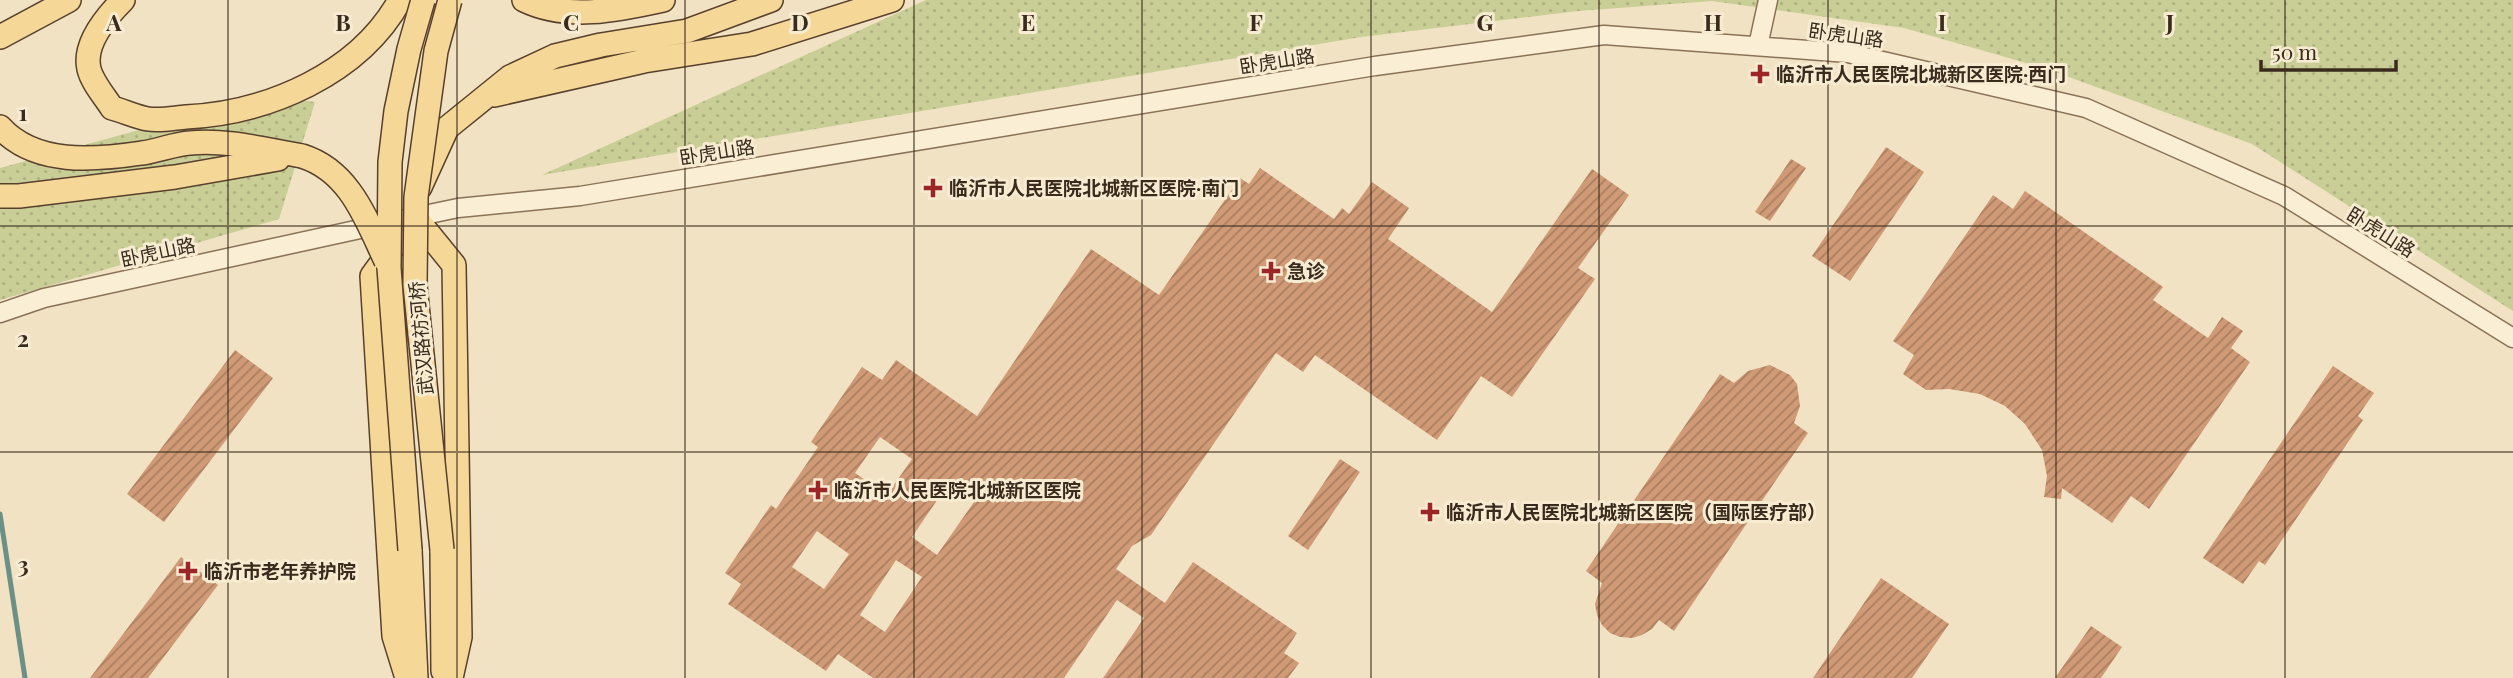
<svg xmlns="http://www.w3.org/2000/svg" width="2513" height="678" font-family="'Playfair Display','Noto Sans SC',serif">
	<defs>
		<pattern id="park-dots" width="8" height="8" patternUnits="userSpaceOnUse" patternTransform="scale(1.75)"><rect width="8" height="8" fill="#c8ce95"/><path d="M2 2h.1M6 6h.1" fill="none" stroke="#adb180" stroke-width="1.8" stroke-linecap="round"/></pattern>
		<pattern id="building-hatch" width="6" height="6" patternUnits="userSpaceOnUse" patternTransform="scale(1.75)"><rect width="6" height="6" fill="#d09a76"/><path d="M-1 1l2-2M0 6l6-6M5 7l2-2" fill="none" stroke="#aa7e60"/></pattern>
	</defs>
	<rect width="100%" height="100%" fill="#f0e2c2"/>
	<!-- park -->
	<path fill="url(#park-dots)" d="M926,0H2513V311L2252,144L2047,69L1904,28L1712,1L1578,11L1361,37L542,175Z
		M263,96L315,102L279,219L0,300V168Z"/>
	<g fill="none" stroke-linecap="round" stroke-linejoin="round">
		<!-- stream -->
		<path stroke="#6b9187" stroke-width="5" d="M0,514L25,678"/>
	</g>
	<!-- building -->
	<path fill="url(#building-hatch)" fill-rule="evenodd" d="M1886,147L1924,172L1850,281L1812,256Z
		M1791,159L1806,168L1770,221L1755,212Z
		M1260,168L1334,219L1342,208L1349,214L1372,182L1409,208L1388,239L1492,312L1592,169L1629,195L1578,268L1595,279L1512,397L1481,376L1437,440L1315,355L1303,372L1276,353L1151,535L1132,546L1116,569L1165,603L1193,562L1297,633L1284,653L1299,663L1288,678H1103L1144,618L1117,600L1064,678H873L838,654L826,671L728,604L741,584L725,573L771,505L776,509L818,447L811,442L862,367L882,380L896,360L977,416L1091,249L1159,295L1240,178L1249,184ZM880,437L912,459L887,495L855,473ZM948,484L974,502L937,555L912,537ZM817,531L849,554L824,589L792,567ZM896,560L922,577L885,632L860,615Z
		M2025,191L2163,287L2153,300L2208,338L2222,317L2243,331L2231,348L2250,362L2149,509L2131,496L2112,523L2062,488L2061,499L2044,497L2047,476L2042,450L2025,424L2005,406L1980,394L1949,389L1926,390L1903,374L1914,355L1893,341L1993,195L2013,209Z
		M235,350L273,378L164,522L127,494Z
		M1770,365L1790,375L1797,384L1800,406L1794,423L1808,433L1674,631L1659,620L1652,629L1642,635L1632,638L1620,637L1610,633L1602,625L1597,615L1595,604L1602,583L1586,571L1720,374L1734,383L1748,371Z
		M2333,366L2374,393L2358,416L2363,420L2265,565L2259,561L2243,584L2203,558Z
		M1340,459L1360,472L1308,550L1288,536Z
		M181,557L218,585L148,678H90Z
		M1881,578L1949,624L1912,678H1813Z
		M2091,626L2122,647L2101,678H2055Z"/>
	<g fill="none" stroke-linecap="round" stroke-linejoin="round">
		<defs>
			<path id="tertiary" d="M1758,46L1768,0
				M0,313L44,298L415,217L458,208L580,196L1375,66L1604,35L1848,53L2086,108L2284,196L2513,338"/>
			<path id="primary" d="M123,0C107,16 83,44 89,69C92,82 105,97 112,108C124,111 136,117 148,119C160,121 174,118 186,117C268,113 359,74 400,0
				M524,0C567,21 618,10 663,0
				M0,37L69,0
				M494,95L644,61L752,44L892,0
				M0,127C35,166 95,160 142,153C158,151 174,144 190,143C226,139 266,150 302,156
				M420,187L447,128L510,77L555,56L601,45L687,31L771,0
				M0,196H19L175,177L278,159
				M410,550L416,678
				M442,550L443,671
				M407,678L394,636L372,276L415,217L454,265L460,637L451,678"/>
		</defs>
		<!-- tertiary casing -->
		<use href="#tertiary" stroke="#8a7258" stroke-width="21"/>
		<!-- primary casing -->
		<use href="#primary" stroke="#58402d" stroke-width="26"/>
		<!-- tertiary -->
		<use href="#tertiary" stroke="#faefd5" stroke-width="18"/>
		<!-- primary -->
		<use href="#primary" stroke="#f5d798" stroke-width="23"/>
		<defs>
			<path id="primary-bridge" d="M302,156C350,171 366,219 386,261
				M410,550L389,268L390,162L396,111L409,49L423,0
				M442,550L415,285L416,197L436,51L450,0"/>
		</defs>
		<!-- primary-bridge casing -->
		<use href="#primary-bridge" stroke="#58402d" stroke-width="26" stroke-linecap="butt"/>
		<!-- primary-bridge -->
		<use href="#primary-bridge" stroke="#f5d798" stroke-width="23"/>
	</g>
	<!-- grid -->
	<path fill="none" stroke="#3a2b1d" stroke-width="2" stroke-opacity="0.55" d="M228,0V678M457,0V678M685,0V678M914,0V678M1142,0V678M1371,0V678M1599,0V678M1828,0V678M2056,0V678M2285,0V678M0,226H2513M0,452H2513"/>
	<!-- markers -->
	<g fill="#9c2527" stroke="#f7ecd2" stroke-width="2.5">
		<path d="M1756.5 63.5h7v7h7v7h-7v7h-7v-7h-7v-7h7z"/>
		<path d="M929.5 177.5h7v7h7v7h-7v7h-7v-7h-7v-7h7z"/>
		<path d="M1267.5 260.5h7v7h7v7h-7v7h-7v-7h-7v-7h7z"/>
		<path d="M814.5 479.5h7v7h7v7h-7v7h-7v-7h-7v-7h7z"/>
		<path d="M1426.5 501.5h7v7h7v7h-7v7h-7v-7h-7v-7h7z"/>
		<path d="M184.5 560.5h7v7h7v7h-7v7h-7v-7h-7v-7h7z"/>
	</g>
	<g text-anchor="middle" stroke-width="6" stroke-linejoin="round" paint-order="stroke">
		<!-- street labels -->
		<g font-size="19" fill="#3a2b1d" stroke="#f7ecd2">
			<text transform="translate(1846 35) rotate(8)" y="7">卧虎山路</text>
			<text transform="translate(1277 61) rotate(-9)" y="7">卧虎山路</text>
			<text transform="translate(717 152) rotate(-9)" y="7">卧虎山路</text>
			<text transform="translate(2381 232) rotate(32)" y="7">卧虎山路</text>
			<text transform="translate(158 252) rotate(-12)" y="7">卧虎山路</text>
			<text transform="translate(421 338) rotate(-95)" y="7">武汉路祊河桥</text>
		</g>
		<!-- poi labels -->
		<g font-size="19" font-weight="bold" fill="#3a2b1d" stroke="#f7ecd2" text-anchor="start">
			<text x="1776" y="81">临沂市人民医院北城新区医院·西门</text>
			<text x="949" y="195">临沂市人民医院北城新区医院·南门</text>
			<text x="1287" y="278">急诊</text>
			<text x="834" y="497">临沂市人民医院北城新区医院</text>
			<text x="1446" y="519">临沂市人民医院北城新区医院（国际医疗部）</text>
			<text x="204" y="578">临沂市老年养护院</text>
		</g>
	</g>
	<g font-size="23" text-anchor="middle" font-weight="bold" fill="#3a2b1d" stroke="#f7ecd2" stroke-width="6" stroke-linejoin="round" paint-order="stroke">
		<text x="114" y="31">A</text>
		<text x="343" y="31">B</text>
		<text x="571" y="31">C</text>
		<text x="800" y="31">D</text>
		<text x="1028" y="31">E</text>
		<text x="1256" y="31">F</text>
		<text x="1485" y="31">G</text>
		<text x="1713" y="31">H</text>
		<text x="1942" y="31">I</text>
		<text x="2170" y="31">J</text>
		<text x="23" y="121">1</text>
		<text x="23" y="347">2</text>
		<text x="23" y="573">3</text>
	</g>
	<!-- scale -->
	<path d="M2261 60v10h135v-10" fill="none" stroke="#3a2b1d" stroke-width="3.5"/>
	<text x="2272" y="60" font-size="21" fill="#3a2b1d" stroke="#f7ecd2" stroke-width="5" paint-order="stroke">50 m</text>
</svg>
